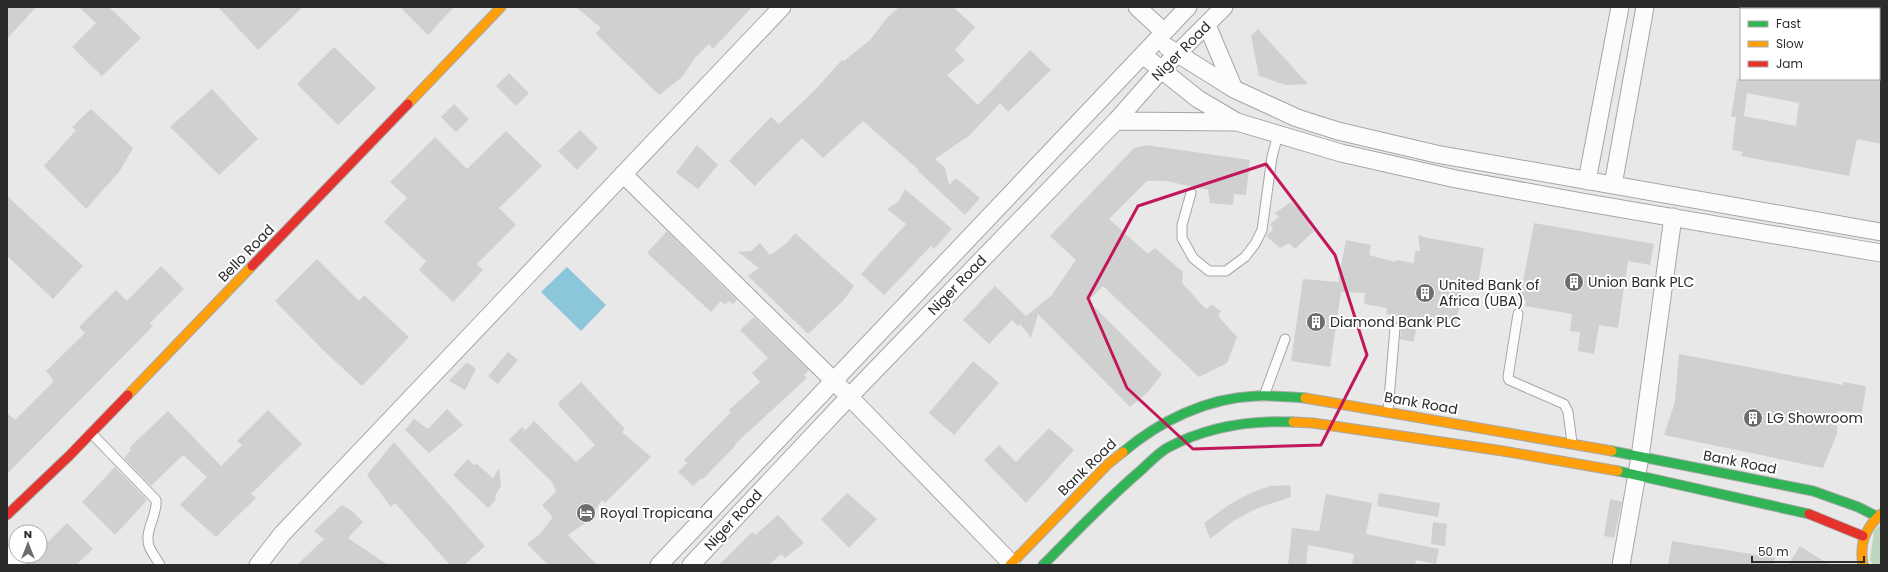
<svg xmlns="http://www.w3.org/2000/svg" width="1888" height="572" font-family="Poppins,sans-serif">
	<rect width="100%" height="100%" fill="#e8e8e9"/>
	<!-- green -->
	<path fill="#bcd6c0" d="M1881,524V565H1873L1870,559L1874,531Z"/>
	<!-- water -->
	<path fill="#8cc6db" d="M567,267L606,305L581,331L541,292Z"/>
	<!-- building -->
	<path fill="#d0d0d1" fill-rule="evenodd" d="M7,7H36L7,39Z
		M79,7H109L141,38L102,76L72,47L96,23Z
		M218,7H303L258,50Z
		M400,7H454L428,35Z
		M576,7H752L713,49L709,44L695,58L682,77L661,94H658L597,35L596,33L601,28Z
		M899,7H953L975,27L955,50L965,60L947,75L978,105L1030,50L1051,70L1008,112L1000,103L970,135L935,159L945,168L949,185L956,178L980,198L965,215L917,170H919L863,121L823,158L802,138L755,186L729,161L771,117L779,124L814,91L842,60L844,61L870,40L887,18Z
		M1258,29L1308,84L1286,85L1259,76L1251,36Z
		M334,47L376,88L338,125L297,84Z
		M509,73L529,93L516,106L496,86Z
		M1737,79H1881V144L1857,139L1849,176L1741,156L1743,152L1732,150L1736,117H1731ZM1747,93L1799,103L1796,126L1744,116Z
		M212,89L258,139L219,175L170,127Z
		M454,104L469,119L456,132L441,117Z
		M91,109L133,148L119,172L86,209L44,166L76,130L72,127Z
		M580,130L598,148L577,170L558,151Z
		M506,131L542,166L499,208L516,225L477,264L483,270L453,302L419,270L426,261L384,222L407,198L390,182L435,137L467,169Z
		M697,145L718,165L698,189L676,173Z
		M1146,145L1250,160L1246,195L1234,194L1233,205L1210,203L1208,190L1166,181H1147L1109,219L1148,254L1155,248L1183,272L1182,283L1206,309L1212,305L1221,311L1218,316L1237,337L1227,363L1199,377L1103,286L1088,301L1162,374L1148,392L1130,407L1038,314L1031,338L1020,324L1018,326L1012,320L989,344L963,320L995,286L1026,316L1051,296L1076,260L1050,236L1134,148Z
		M905,189L952,229L934,249L931,246L884,295L861,274L906,224L887,209L898,202Z
		M7,196L83,266L53,299L7,256Z
		M1291,202L1311,221L1308,224L1314,231L1295,249L1289,243L1280,248L1266,236L1273,229L1270,224L1279,217L1275,213Z
		M1534,223L1654,244L1650,265L1628,261L1618,328L1599,325L1594,354L1578,351L1580,332L1570,331L1572,314L1525,306L1526,300L1520,298Z
		M667,231L737,300L733,304L729,301L725,305L721,301L711,312L647,253Z
		M795,233L854,286L843,301L808,334L748,276L759,268L738,252L751,251L760,243L770,255L787,243Z
		M1418,235L1428,238L1484,248L1477,290L1462,287L1456,326L1417,320L1414,342L1400,339L1403,317L1386,314L1387,308L1364,304L1365,293L1341,292L1330,367L1291,361L1303,279L1338,282L1346,240L1371,245L1369,255L1395,262L1396,260L1414,263L1415,251H1420Z
		M317,259L359,301L364,295L409,337L362,386L323,350L275,301Z
		M161,266L184,289L150,323L153,326L7,474V413L15,420L54,381L46,371L85,333L79,327L116,290L127,301Z
		M754,317L809,370L804,375L807,378L735,444L736,445L703,479L701,478L693,486L678,472L687,463L684,460L731,412L729,410L760,382L752,373L768,358L740,330Z
		M508,352L518,360L498,384L488,376Z
		M1679,354L1843,385V382L1866,386L1862,413L1837,411V434L1823,468L1664,435L1675,402Z
		M973,361L999,383L954,435L929,413Z
		M467,362L476,369L465,390L449,381Z
		M581,382L625,429L622,432L651,457L605,503L602,500L588,521L568,535L597,565H548L527,544L540,534L553,517L542,505L556,492L552,482L509,440L522,427L525,431L534,421L576,462L595,445L559,406L560,405L558,403Z
		M447,409L463,425L429,453L405,430L414,419L428,429Z
		M268,410L302,444L251,494L256,498L216,537L180,505L207,477L183,455L151,486L124,458L131,450L129,448L168,411L221,466L242,445L237,441Z
		M1049,428L1074,450L1026,503L984,460L999,445L1016,462Z
		M394,442L485,546L464,565H450L395,503L391,507L367,475Z
		M468,459L474,465L477,464L493,478L499,468L501,486L496,494L495,501L488,508L453,475Z
		M115,467L147,500L115,535L82,502Z
		M1290,485L1291,497L1258,508L1233,521L1210,539L1204,523L1230,504L1253,492L1270,486Z
		M847,493L877,519L849,548L821,519Z
		M1379,493L1440,503L1438,517L1377,506Z
		M1326,494L1372,503L1366,534L1439,549L1436,564L1416,560L1415,565H1352L1354,554L1308,545L1306,565H1288L1292,528L1319,531Z
		M1610,499L1622,502L1614,538L1604,536Z
		M342,505L352,511L363,522L348,538L388,565H297L324,539L314,531Z
		M778,515L804,543L785,558L781,554L769,565H719L752,532L755,535Z
		M1433,522L1447,524L1445,546L1431,544Z
		M67,523L93,549L76,565H28V562L34,556H40V550Z
		M1672,541L1775,558L1774,565H1668Z
		M1800,546L1830,565H1788Z"/>
	<g fill="none" stroke-linecap="round" stroke-linejoin="round">
		<defs>
			<path id="lane" d="M1191,193L1182,225V238L1193,258L1209,271H1226L1245,257L1255,244L1262,230L1272,157L1278,134
				M1518,314L1508,377L1509,380L1564,404L1568,412L1572,443
				M1264,396L1285,339
				M1388,411L1395,328
				M91,433L156,500C158,515 144,530 149,546C151,552 157,559 160,565"/>
			<path id="street" d="M1137,7L1164,32
				M1207,25L1234,89
				M1167,47L1234,89L1297,118L1338,131L1436,154L1881,232
				M1143,55L1198,99L1237,122L1341,153L1456,179L1582,202L1881,253
				M1116,121L1235,122
				M623,174L833,380L1011,563
				M1587,181L1620,7
				M1613,185L1645,7
				M7,554L18,565
				M258,565L282,534L782,7
				M659,565L1188,7
				M691,565L849,397L1116,121L1161,70L1224,7
				M1621,565L1640,457L1673,217"/>
			<path id="fast" d="M1612,451L1813,491L1858,507L1878,517
				M1123,452C1160,421 1206,398 1256,396C1272,395 1288,397 1305,398
				M1618,471L1809,514
				M1043,565C1075,533 1105,501 1139,472C1148,464 1157,454 1167,448C1206,427 1250,420 1293,422"/>
			<path id="slow" d="M408,104L501,7
				M128,395L252,266
				M1305,398L1612,451
				M1293,422L1313,423L1503,451L1618,471
				M1010,565L1108,464L1123,452
				M1863,565C1859,544 1865,528 1881,514"/>
			<path id="jam" d="M252,266L408,104
				M1809,514L1863,536
				M7,515L69,456L128,395"/>
		</defs>
		<!-- lane casing -->
		<use href="#lane" stroke="#a6a6a6" stroke-width="11"/>
		<!-- street casing -->
		<use href="#street" stroke="#a6a6a6" stroke-width="19"/>
		<!-- fast casing -->
		<use href="#fast" stroke="#a6a6a6" stroke-width="11"/>
		<!-- slow casing -->
		<use href="#slow" stroke="#a6a6a6" stroke-width="11"/>
		<!-- jam casing -->
		<use href="#jam" stroke="#a6a6a6" stroke-width="11"/>
		<!-- lane -->
		<use href="#lane" stroke="#fcfcfc" stroke-width="9"/>
		<!-- street -->
		<use href="#street" stroke="#fcfcfc" stroke-width="17"/>
		<!-- fast -->
		<use href="#fast" stroke="#30b455" stroke-width="9"/>
		<!-- slow -->
		<use href="#slow" stroke="#ff9f0a" stroke-width="9"/>
		<!-- jam -->
		<use href="#jam" stroke="#e5322d" stroke-width="9"/>
	</g>
	<!-- marked area -->
	<path fill="none" stroke="#c2185b" stroke-width="3" stroke-linejoin="round" d="M1266,164L1335,255L1367,355L1321,445L1193,449L1127,388L1088,298L1138,206Z"/>
	<!-- icons -->
	<defs>
		<symbol id="building-disc" viewBox="-11 -11 22 22"><circle r="9.5" fill="#6d6d6e" stroke="#fff"/><path d="M-4-6H4V6H1V3H-1V6H-4ZM-2.5-4.3h1.7v1.8h-1.7ZM.8-4.3h1.7v1.8H.8ZM-2.5-1h1.7V.8h-1.7ZM.8-1h1.7V.8H.8Z" fill="#fff"/></symbol>
		<symbol id="hotel-disc" viewBox="-11 -11 22 22"><circle r="9.5" fill="#6d6d6e" stroke="#fff"/><path d="M-6-4.5h1.5V1H6V5H4.5V3h-9V5H-6ZM-4 0a1.8 1.8 0 1 1 3.6 0ZM.5 0V-2.5h3Q6-2.5 6 0Z" fill="#fff"/></symbol>
	</defs>
	<g fill-rule="evenodd">
		<use href="#building-disc" x="1563" y="271" width="22" height="22"/>
		<use href="#building-disc" x="1414" y="282" width="22" height="22"/>
		<use href="#building-disc" x="1305" y="311" width="22" height="22"/>
		<use href="#building-disc" x="1742" y="407" width="22" height="22"/>
		<use href="#hotel-disc" x="575" y="502" width="22" height="22"/>
	</g>
	<g text-anchor="middle" stroke-width="4" stroke-linejoin="round" paint-order="stroke">
		<!-- street labels -->
		<g font-size="14" fill="#2b2b2b" stroke="#fff">
			<text transform="translate(1181 51) rotate(-45)" y="5">Niger Road</text>
			<text transform="translate(246 253) rotate(-46)" y="5">Bello Road</text>
			<text transform="translate(957 285) rotate(-46)" y="5">Niger Road</text>
			<text transform="translate(1421 403) rotate(10)" y="5">Bank Road</text>
			<text transform="translate(1740 462) rotate(11)" y="5">Bank Road</text>
			<text transform="translate(1087 467) rotate(-44)" y="5">Bank Road</text>
			<text transform="translate(733 520) rotate(-47)" y="5">Niger Road</text>
		</g>
		<!-- poi labels -->
		<g font-size="14" fill="#2b2b2b" stroke="#fff" text-anchor="start">
			<text x="1588" y="287">Union Bank PLC</text>
			<text x="1439" y="290">United Bank of<tspan x="1439" dy="16">Africa (UBA)</tspan></text>
			<text x="1330" y="327">Diamond Bank PLC</text>
			<text x="1767" y="423">LG Showroom</text>
			<text x="600" y="518">Royal Tropicana</text>
		</g>
	</g>
	<!-- border -->
	<rect width="1888" height="572" fill="none" stroke="#2b2b2b" stroke-width="16"/>
	<!-- legend -->
	<rect x="1740" y="8" width="140" height="72" fill="#ffffff" stroke="#aaaaaa"/>
	<rect x="1748" y="21" width="20" height="6" fill="#30b455" stroke="#aaaaaa"/>
	<text x="1776" y="28" font-size="12" fill="#2b2b2b">Fast</text>
	<rect x="1748" y="41" width="20" height="6" fill="#ff9f0a" stroke="#aaaaaa"/>
	<text x="1776" y="48" font-size="12" fill="#2b2b2b">Slow</text>
	<rect x="1748" y="61" width="20" height="6" fill="#e5322d" stroke="#aaaaaa"/>
	<text x="1776" y="68" font-size="12" fill="#2b2b2b">Jam</text>
	<!-- north arrow -->
	<g transform="translate(28 544)"><circle r="19" fill="#ffffff" stroke="#aaaaaa"/>
	<path d="M0-3L7 15L0 10L-7 15Z" fill="#6d6d6e"/>
	<text y="-6" font-size="11" font-weight="bold" text-anchor="middle" fill="#2b2b2b">N</text>
	</g>
	<!-- scale -->
	<path d="M1752 556v6h112v-6" fill="none" stroke="#2b2b2b" stroke-width="2"/>
	<text x="1758" y="556" font-size="12" fill="#2b2b2b" stroke="#ffffff" stroke-width="3" paint-order="stroke">50 m</text>
</svg>
